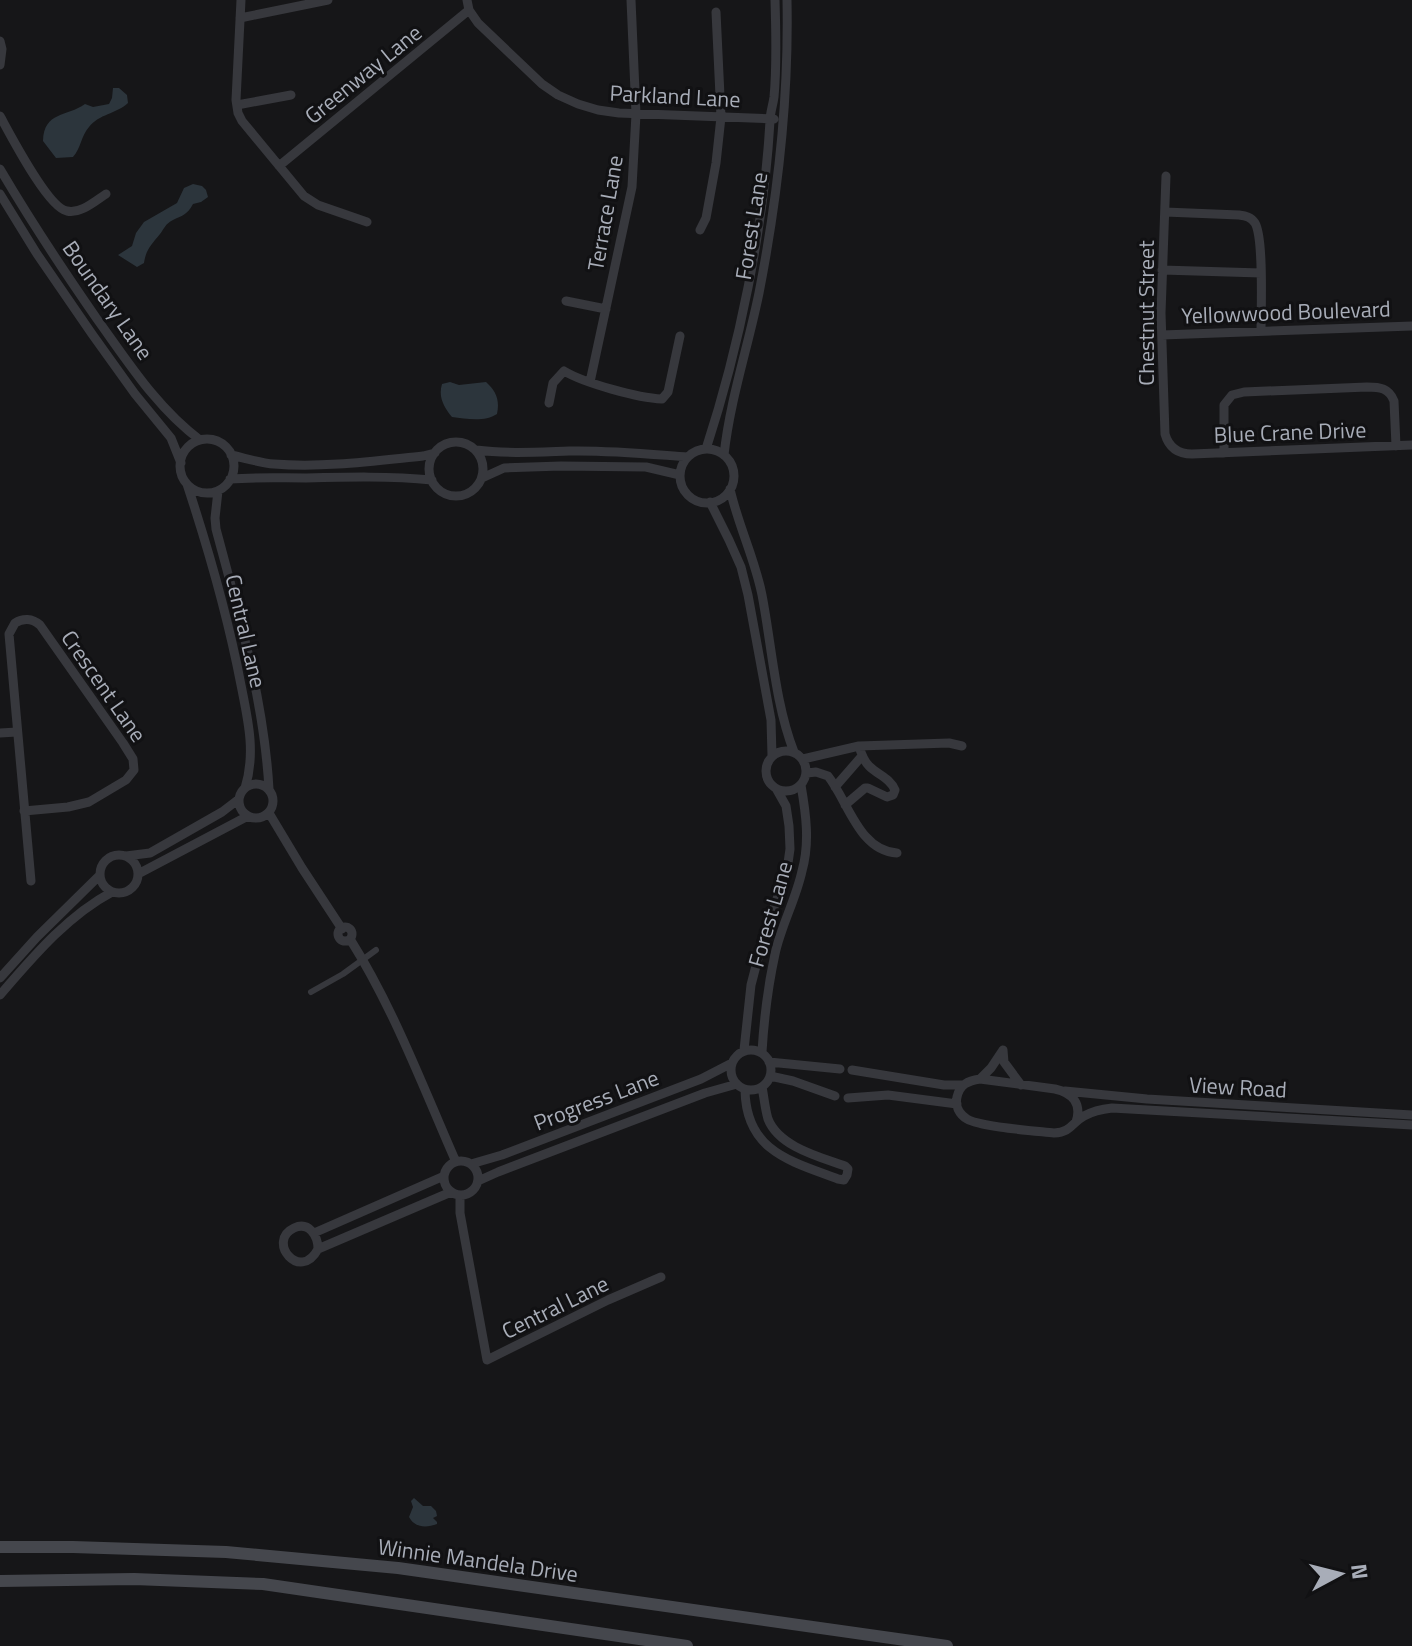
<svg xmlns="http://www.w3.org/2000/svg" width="1412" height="1646" font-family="'Titillium Web',sans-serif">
	<rect width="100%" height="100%" fill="#161618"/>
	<!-- water -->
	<path fill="#2c353c" d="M113,88H119L127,95L128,103C116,114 99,114 89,127C81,136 81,148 73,157L56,158L43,141C44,111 67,117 85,104L93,107L109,104L112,98Z
		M193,184L202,186L206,190L208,197L201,202L193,204C187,215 183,215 173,220C165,224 164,229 160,234C152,244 146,249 144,263L137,267L118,255L132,246L136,233L144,222L177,203L184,188Z
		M450,382L459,385L486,382C496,391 500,400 497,414C485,422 467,419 452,417C444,407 438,397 442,384Z
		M414,1498L423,1506H431L436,1511L437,1516L433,1518L437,1522V1524C426,1528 415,1528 409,1517L413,1507L411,1501Z"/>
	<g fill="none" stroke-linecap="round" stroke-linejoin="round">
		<!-- pedestrian -->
		<path stroke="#37383d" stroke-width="6" d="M311,992L343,974L376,950"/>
		<!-- minor -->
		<path stroke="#37383d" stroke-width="9" d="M241,0L236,100L238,113L242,121L304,196L318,205L367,222
			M467,0L469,10L478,23L542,84L558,95L578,104L598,110L619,113L774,119
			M240,18L328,0
			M0,41L2,49L0,65
			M237,105L291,95
			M0,116C10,134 48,208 67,211C81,214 95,201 106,194
			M279,166L469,10
			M0,169C30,220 63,270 97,319C128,362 157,408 200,440
			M1166,176L1161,313L1165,434C1169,448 1178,454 1192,454L1412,445
			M0,194L37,254L92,334L135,394L171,438L181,463
			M1165,212L1239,215C1246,216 1251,217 1255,223C1264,238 1261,311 1261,331
			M700,230L706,218L716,163L721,117L716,12
			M1162,270L1261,273
			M566,301L606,309
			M1162,335L1412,326
			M590,382L632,187L636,114L631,0
			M549,403L553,383L564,371C584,383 638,398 662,399L668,392L680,336
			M180 466a27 27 0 1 1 54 0a27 27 0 1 1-54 0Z
			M429 469a27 27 0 1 1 54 0a27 27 0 1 1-54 0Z
			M706,449C739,348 764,227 770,121C770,113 773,105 774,97C777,66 776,32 775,0
			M680 476a27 27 0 1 1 54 0a27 27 0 1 1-54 0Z
			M476,450C507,454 538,452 569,451C609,450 648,454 688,457
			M1224,453V405L1232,395L1244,392L1367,387C1380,387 1389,388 1394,401L1396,446
			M231,455C245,458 260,463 274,464C323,468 374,461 423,456L435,453
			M724,455C730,400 748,347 759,293C778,196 789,98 787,0
			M482,478L504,468L561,466L646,467L680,475
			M230,479C257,477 279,478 306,478C348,477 390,476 432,480
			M187,484C209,551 228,617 241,685C248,720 256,753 245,788
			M730,489C738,525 755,559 762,595C772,647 775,703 794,752
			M218,491L215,518L216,529C239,615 264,701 269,789
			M710,502L729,540L741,567L748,595L771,720L772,756
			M0,733L17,732
			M766 771a20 20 0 1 1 40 0a20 20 0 1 1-40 0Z
			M803,759L859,746L949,743L962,746
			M807,773L816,772L828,776C848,801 859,851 897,853
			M239 801a17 17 0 1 1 34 0a17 17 0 1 1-34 0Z
			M835,787L862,756
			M845,805L865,788H868L887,797L893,795L895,790C890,778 878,775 869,766C864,761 861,753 859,746
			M24,811L68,807L89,802L126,780L134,770L133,759L123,743L40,625C32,618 23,618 15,623L9,634L31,881
			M269,813L302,868L342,929
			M100 874a19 19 0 1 1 38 0a19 19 0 1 1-38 0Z
			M126,856L150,853L222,812L239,799
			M138,874L248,816
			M338 934a7 7 0 1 1 14 0a7 7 0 1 1-14 0Z
			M350,939C394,1009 423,1087 456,1162
			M0,978L37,937L100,875
			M0,995C33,957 67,916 112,892
			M731 1070a20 20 0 1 1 40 0a20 20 0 1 1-40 0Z
			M744,1050L751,985L763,939L787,870L790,849L789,826L786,806L777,790
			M1003,1050L1004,1062L1021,1085
			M762,1052C764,1019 768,986 775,954C781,926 796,899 802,871C810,843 806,814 801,785
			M769,1062L840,1069
			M852,1070L944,1085H963
			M770,1076L793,1081L835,1096
			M980,1079L991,1068L1003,1050
			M745,1090C746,1151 790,1161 838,1179L844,1180L847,1175L848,1169L845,1166C820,1157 779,1147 768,1119C765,1109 764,1097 762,1087
			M1065,1091L1147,1099L1412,1115
			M848,1098L888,1095L957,1104
			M1076,1122C1082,1104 1073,1093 1055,1089L980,1079C968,1081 960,1084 957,1097C955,1106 959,1114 967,1119C980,1127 1036,1131 1054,1133C1072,1132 1071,1123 1084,1116C1093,1111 1103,1109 1112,1108L1412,1125
			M444 1178a17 17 0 1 1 34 0a17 17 0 1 1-34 0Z
			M471,1164L502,1155L701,1079L732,1063
			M478,1181L498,1172L705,1093L737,1084
			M460,1195V1213L487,1360L608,1300L661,1277
			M314,1233L444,1176
			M318,1249C318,1236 309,1221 294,1228C266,1241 300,1283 318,1249L451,1192"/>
		<!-- secondary -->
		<path stroke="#45474d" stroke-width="12" d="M0,1547H73L226,1552L398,1568L947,1646
			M0,1581L134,1579L263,1584L687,1646"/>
	</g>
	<g text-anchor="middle" stroke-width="6" stroke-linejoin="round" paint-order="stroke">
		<!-- street labels -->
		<g font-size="22" fill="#a8adb8" stroke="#111113">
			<text transform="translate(363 74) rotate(-39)" y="8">Greenway Lane</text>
			<text transform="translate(675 96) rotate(3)" y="8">Parkland Lane</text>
			<text transform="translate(605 213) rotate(-80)" y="8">Terrace Lane</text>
			<text transform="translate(751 226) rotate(-81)" y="8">Forest Lane</text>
			<text transform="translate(108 300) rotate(55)" y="8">Boundary Lane</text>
			<text transform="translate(1286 312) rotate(-2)" y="8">Yellowwood Boulevard</text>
			<text transform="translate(1146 313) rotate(-90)" y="8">Chestnut Street</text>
			<text transform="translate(1290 432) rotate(-2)" y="8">Blue Crane Drive</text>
			<text transform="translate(246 631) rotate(77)" y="8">Central Lane</text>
			<text transform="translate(104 686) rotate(55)" y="8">Crescent Lane</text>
			<text transform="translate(770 914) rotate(-74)" y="8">Forest Lane</text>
			<text transform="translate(1238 1087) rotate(3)" y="8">View Road</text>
			<text transform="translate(596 1100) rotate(-21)" y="8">Progress Lane</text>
			<text transform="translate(555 1307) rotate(-26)" y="8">Central Lane</text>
			<text transform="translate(478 1560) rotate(8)" y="8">Winnie Mandela Drive</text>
		</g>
	</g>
	<!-- north arrow -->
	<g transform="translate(1340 1574) rotate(83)" stroke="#111113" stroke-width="6" paint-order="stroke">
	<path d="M0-6L14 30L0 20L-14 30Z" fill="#a8adb8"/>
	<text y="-12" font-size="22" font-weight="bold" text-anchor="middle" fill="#a8adb8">N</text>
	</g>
</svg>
